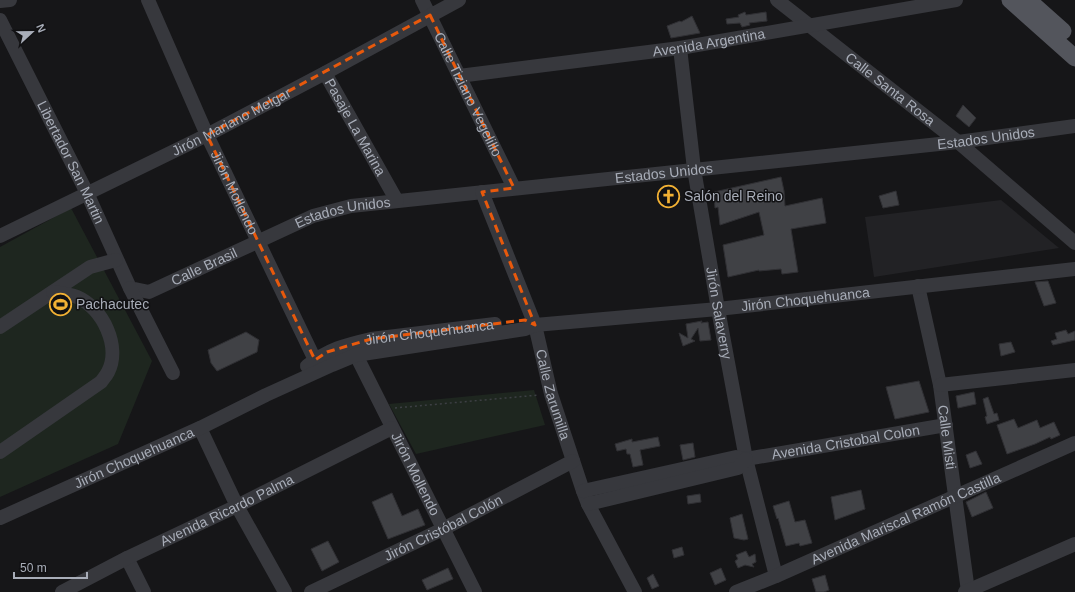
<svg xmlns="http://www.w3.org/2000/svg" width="1075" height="592" font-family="Helvetica,sans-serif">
	<rect width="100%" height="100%" fill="#161618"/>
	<!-- built -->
	<path fill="#222225" d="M1001,200L1059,248L874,277L865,217Z"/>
	<!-- green -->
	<path fill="#1e261f" d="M71,208L152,361L118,444L0,497V247Z
		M534,390L545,425L416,454L389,404Z"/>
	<!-- building -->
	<path fill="#404145" stroke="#303034" d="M745,12L746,15L766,12L767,21L749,23L750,25L742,27L740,23L727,24L726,19L739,17L738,15Z
		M692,16L700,33L671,38L667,26L680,21L681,22Z
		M963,105L976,118L969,127L956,116Z
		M781,177L784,191L785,206L822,198L826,223L791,229L798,272L782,274L781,269L759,271V270L728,277L723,245L764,235L759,212L720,225L718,207L715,208L714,192Z
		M896,191L899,205L883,208L879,196Z
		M1048,281L1056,303L1044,306L1035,282Z
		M702,321L701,323L708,322L711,340L700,341L698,328L691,339L695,341L683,346L679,333L688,338L686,324Z
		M1066,330L1068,334L1075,331V340L1053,345L1051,341L1057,339L1055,333Z
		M246,332L259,340L257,352L217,371L211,363L208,350Z
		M1011,342L1015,352L1001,356L999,344Z
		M919,381L929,412L895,419L886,387Z
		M974,392L976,404L958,408L956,396Z
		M988,397L994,414L997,413L999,420L987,424L985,417L987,416L983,399Z
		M1014,419L1018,428L1037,420L1040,428L1054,422L1060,435L1051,439L1050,437L1035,444L1007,454L997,425Z
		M658,437L660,446L640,450L643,465L633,467L630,454H627L626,449L617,451L615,444L632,439V442Z
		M693,443L695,457L683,460L680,445Z
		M976,451L982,464L970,468L966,455Z
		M861,490L865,509L835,520L831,497Z
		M986,492L993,508L972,517L966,502Z
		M392,493L402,516L418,509L425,525L388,539L372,502Z
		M700,494L701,502L688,504L687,496Z
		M789,501L795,522L805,520L812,543L800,546L799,543L786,546L778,518L777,519L773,506Z
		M742,514L748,539L744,540L734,538L730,518Z
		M328,541L339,562L322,571L311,549Z
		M682,547L684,555L674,558L672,550Z
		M746,551L749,557L755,554L756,562L752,564L754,567L745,565L738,568L735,561L738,559L736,555Z
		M448,568L453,579L427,590L422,580Z
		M721,568L726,580L715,585L710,573Z
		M653,574L659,586L652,589L647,578Z
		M825,575L829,590L824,592H816L812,579Z"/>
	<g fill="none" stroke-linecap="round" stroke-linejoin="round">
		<!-- path -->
		<path stroke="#3d3f44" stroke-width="1.5" stroke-dasharray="2 3" stroke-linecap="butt" d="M395,408L539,395"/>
		<!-- minor -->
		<g stroke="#37383d" stroke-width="14">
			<path id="s1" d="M148,0L207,135L315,360"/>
			<path id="s2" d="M422,0L514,188"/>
			<path id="s3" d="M777,0L958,142L1075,243"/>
			<path d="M0,1L10,0"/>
			<path id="s4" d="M0,20L87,193L130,288L149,292L313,216L351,206L958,142L1075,126"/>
			<path id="s5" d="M680,48L694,169L718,309L746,459L776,576"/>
			<path id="s6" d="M325,73L397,201"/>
			<path id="s7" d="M459,76L680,48L956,0"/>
			<path id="s8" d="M482,192L535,325L551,394L583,491L588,504L635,592"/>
			<path id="s9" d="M0,236L207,135L325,73L459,0"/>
			<path id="s10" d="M918,286L940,385L968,591L970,592"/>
			<path d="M130,288L173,373"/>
			<path d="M0,327L90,267L116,260"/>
			<path id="s11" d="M356,355L475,592"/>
			<path id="s12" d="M307,366C329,349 345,345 371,339L495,324"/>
			<path d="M940,385L1075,370"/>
			<path d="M200,428L237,506L285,592"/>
			<path d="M0,452L101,382C103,379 106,376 108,372C121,347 103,308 77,297C70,294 61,293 53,292"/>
			<path id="s13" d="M583,491L736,457L746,459L946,425"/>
			<path d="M588,504L738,468L746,459"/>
			<path id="s14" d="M0,518L200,428L266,395L332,365L356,355L525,329L535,325L718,309L1075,269"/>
			<path d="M127,558L144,592"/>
			<path id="s15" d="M62,592L127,558L237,506L392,428"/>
			<path id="s16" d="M311,592L443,529L573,461"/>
			<path id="s17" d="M736,592L776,576L1075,443"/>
			<path d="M965,592L1075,544"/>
		</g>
		<!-- major -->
		<path stroke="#53555c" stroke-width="17" d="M1010,0L1075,58
			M1028,0L1063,31"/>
	</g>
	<!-- marked area -->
	<path fill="none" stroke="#e8590c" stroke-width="3" stroke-dasharray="8 5" stroke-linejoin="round" d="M430,15L514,188L482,192L535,325L525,320L371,339L327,352L315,360L207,135Z"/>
	<!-- icons -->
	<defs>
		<symbol id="church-ring" viewBox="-11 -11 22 22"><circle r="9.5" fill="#111113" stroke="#f2b134" stroke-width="1.5"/><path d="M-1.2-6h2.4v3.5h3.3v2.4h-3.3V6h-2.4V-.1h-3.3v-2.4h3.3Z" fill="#f2b134"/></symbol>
		<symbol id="stadium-ring" viewBox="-11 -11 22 22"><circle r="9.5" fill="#111113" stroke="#f2b134" stroke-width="1.5"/><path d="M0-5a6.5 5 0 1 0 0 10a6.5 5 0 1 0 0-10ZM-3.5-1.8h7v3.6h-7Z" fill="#f2b134"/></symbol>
	</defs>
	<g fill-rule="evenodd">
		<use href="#church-ring" x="656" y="184" width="25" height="25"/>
		<use href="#stadium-ring" x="48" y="292" width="25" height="25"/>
	</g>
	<g text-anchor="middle" stroke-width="3" stroke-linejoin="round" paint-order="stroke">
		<!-- street labels -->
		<g font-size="14" fill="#a8adb8" stroke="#111113">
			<text dy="5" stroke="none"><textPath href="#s7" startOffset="252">Avenida Argentina</textPath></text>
			<text dy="5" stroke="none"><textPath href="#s3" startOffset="144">Calle Santa Rosa</textPath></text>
			<text dy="5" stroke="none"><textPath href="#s2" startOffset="105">Calle Tiziano Vegelillo</textPath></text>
			<text dy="5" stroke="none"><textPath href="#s9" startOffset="258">Jirón Mariano Melgar</textPath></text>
			<text dy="5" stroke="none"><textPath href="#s6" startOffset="62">Pasaje La Marina</textPath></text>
			<text dy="5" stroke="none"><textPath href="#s4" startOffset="1176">Estados Unidos</textPath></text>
			<text dy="5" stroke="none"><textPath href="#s4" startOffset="159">Libertador San Martin</textPath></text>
			<text dy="5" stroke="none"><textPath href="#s4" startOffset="852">Estados Unidos</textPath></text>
			<text dy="5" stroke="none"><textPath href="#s1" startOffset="211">Jirón Mollendo</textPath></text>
			<text dy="5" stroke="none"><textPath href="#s4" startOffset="528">Estados Unidos</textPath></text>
			<text dy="5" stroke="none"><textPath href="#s4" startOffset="378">Calle Brasil</textPath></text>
			<text dy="5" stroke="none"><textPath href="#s14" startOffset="845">Jirón Choquehuanca</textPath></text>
			<text dy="5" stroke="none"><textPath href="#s5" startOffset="268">Jirón Salaverry</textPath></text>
			<text dy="5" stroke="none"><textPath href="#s12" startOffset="129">Jirón Choquehuanca</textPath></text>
			<text dy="5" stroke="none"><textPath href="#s8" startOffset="215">Calle Zarumilla</textPath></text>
			<text dy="5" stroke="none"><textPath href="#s10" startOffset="154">Calle Misti</textPath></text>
			<text dy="5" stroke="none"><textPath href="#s13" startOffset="268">Avenida Cristobal Colon</textPath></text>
			<text dy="5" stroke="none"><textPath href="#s14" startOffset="147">Jirón Choquehuanca</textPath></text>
			<text dy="5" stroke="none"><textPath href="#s11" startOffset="133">Jirón Mollendo</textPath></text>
			<text dy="5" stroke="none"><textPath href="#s15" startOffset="184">Avenida Ricardo Palma</textPath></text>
			<text dy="5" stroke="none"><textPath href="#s17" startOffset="185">Avenida Mariscal Ramón Castilla</textPath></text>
			<text dy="5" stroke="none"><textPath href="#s16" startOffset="147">Jirón Cristóbal Colón</textPath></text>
		</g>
		<!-- poi labels -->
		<g font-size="14" fill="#a8adb8" stroke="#111113" text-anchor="start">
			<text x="684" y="201">Salón del Reino</text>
			<text x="76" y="309">Pachacutec</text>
		</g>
	</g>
	<!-- north arrow -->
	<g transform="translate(32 32) rotate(68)" stroke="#111113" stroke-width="3" paint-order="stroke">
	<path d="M0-3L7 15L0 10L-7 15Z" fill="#a8adb8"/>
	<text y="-6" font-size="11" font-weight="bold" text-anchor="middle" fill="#a8adb8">N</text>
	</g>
	<!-- scale -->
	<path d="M14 572v6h73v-6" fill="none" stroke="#a8adb8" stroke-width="2"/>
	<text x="20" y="572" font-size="12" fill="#a8adb8" stroke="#111113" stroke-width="3" paint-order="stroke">50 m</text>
</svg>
